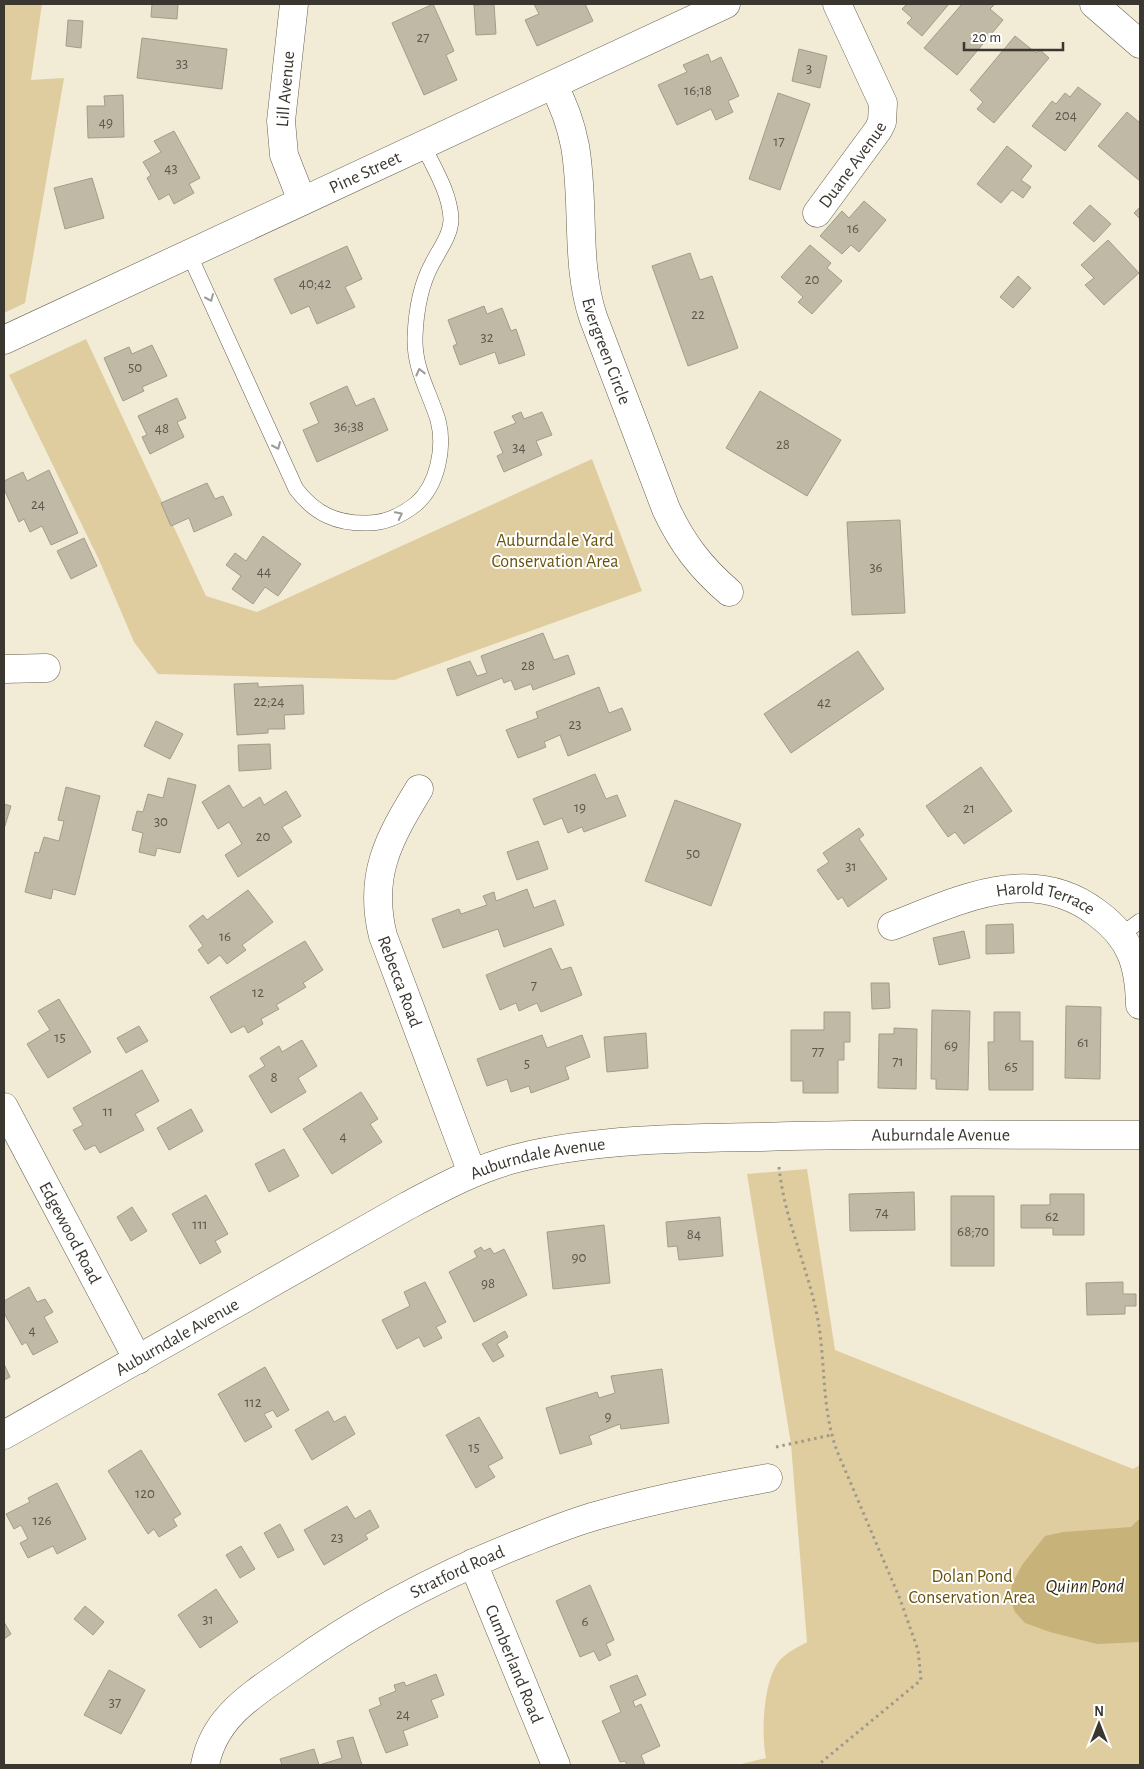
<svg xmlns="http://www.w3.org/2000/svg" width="1144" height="1769" font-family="'Alegreya Sans',sans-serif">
	<rect width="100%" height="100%" fill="#f2ebd6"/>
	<!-- green -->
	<path fill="#dfcd9f" d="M4,4H42L31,80L64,78L25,303L4,313Z
		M86,339L206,596L257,612L592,459L642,591L394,680L158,674L134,642L100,562L9,375Z
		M807,1169L835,1350L1133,1469L1140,1465V1765H737L766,1758C761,1734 763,1677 781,1659C788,1652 798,1647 807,1642L791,1444L747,1174Z"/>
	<!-- water -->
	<path fill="#c7b279" d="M1140,1518V1642L1097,1644L1050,1632L1025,1623L1015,1612L1010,1599L1012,1584L1022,1565L1045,1536L1063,1532L1131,1527Z"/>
	<!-- building -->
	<path fill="#c0b9a5" stroke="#a39c89" d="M152,4H178L177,19L151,17Z
		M433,4L454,51L446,55L457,80L424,95L392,23Z
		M494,4L496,34L476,35L474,5Z
		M534,4H585L593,21L537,46L525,20L539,14Z
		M907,4H949L922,36L907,23L912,18L902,9Z
		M962,4H995L990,9L1003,20L957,75L924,48Z
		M68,20L83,21L81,48L66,46Z
		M1015,36L1036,53L1039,49L1049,58L994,123L977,109L983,102L970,90Z
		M142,38L227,49L222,89L137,78Z
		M799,49L827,56L820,88L792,81Z
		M708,54L711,62L721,57L739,96L728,101L733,112L716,120L711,109L677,125L658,85L687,72L683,65Z
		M1078,87L1101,104L1065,151L1032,126L1052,101L1056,104L1065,93L1070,97Z
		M778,93L810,104L780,190L749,179Z
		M123,95L124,137L88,138L87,106H105L104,96Z
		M1127,112L1140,123V181L1098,146Z
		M174,131L200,178L189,184L194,193L174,204L169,194L159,200L147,178L151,175L143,162L161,152L154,141Z
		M1007,146L1032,166L1021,180L1031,187L1023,198L1012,190L1001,203L977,184Z
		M92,178L104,218L65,229L54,188Z
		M864,201L886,220L859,252L851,245L842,254L820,236L842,211L849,218Z
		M1090,205L1111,224L1094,242L1073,223Z
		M1140,207V219L1134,213Z
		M1108,240L1139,273L1104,305L1085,285L1094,278L1081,265Z
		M810,245L831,263L827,268L842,281L812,314L798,302L803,297L781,277Z
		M347,246L362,279L345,287L355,307L317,324L309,306L291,314L274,279Z
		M690,253L700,280L712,276L738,348L688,366L652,266Z
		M1018,276L1031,288L1013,308L1000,297Z
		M484,306L487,314L502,308L511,331L516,329L525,355L499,364L495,352L460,365L453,346L457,344L448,320Z
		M152,345L167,376L142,387L144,391L123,401L104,358L129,347L132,354Z
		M347,386L356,406L374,398L388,430L317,462L303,430L319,423L310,403Z
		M760,391L841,440L807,496L726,448Z
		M177,398L186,418L177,422L184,437L150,454L142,437L147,435L138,416Z
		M521,412L524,419L542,412L552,435L536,441L542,455L504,472L497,456L503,453L494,432L516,423L512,416Z
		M49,470L78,533L51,545L42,526L30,532L24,519L19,522L4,489V481L23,472L27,481Z
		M207,483L215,499L223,496L232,515L194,532L189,518L171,526L161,503Z
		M900,520L905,613L852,615L847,522Z
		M263,536L301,564L278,596L265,587L253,604L232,589L241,576L226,565L235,553L246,561Z
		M84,538L97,566L71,579L57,551Z
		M543,633L554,660L568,655L575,674L533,690L531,684L515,690L511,680L504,683L502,678L457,696L447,669L470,661L477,676L487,673L481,656Z
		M858,651L884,689L791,753L764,714Z
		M258,683V687L303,685L304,714L284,715L285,729H268V733L237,735L234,684Z
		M599,687L609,713L622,708L631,730L568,756L560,735L544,742L546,747L518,758L506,730L538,718L536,712Z
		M156,721L183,734L170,759L144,746Z
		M270,744L271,769L239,771L238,745Z
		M981,767L1012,811L964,844L955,832L948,837L926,806Z
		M595,774L606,799L617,795L626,816L584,832L582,827L568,833L562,818L544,825L533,799Z
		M168,778L196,785L180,853L157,848L155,856L139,852L143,833L132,830L137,811L143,812L148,794L163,798Z
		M229,785L243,808L260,797L264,805L286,791L301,816L282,827L292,842L238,877L225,855L242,844L229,822L218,829L202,802Z
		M66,787L100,796L75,895L53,889L51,899L25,892L35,852L39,853L44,837L59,841L64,821L58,820Z
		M675,800L741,824L711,906L645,881Z
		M4,804L11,806L4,829Z
		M859,828L864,835L859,839L887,879L848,907L842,897L838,900L817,870L829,862L823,853Z
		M538,841L548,869L517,880L507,852Z
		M527,889L534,908L555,900L564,925L504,947L498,929L443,948L432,919L459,909L461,914L487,905L483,896L494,892L496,901Z
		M248,890L273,922L242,945L246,950L227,964L220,955L208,964L198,950L203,946L189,926L203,915L207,920Z
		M1013,924L1014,953L986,954V925Z
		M964,931L970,958L939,965L933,938Z
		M305,941L323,970L303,983L306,987L276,1005L279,1009L261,1019L263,1024L248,1033L244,1026L231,1033L210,997Z
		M551,948L561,970L571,967L582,995L541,1012L537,1003L519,1011L516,1003L500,1010L486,975Z
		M871,983H889L890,1008L872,1009Z
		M59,999L91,1052L48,1078L27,1044L50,1030L38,1011Z
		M1066,1006L1101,1007L1100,1079L1065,1078Z
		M932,1010L970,1011L968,1090L936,1089V1079H931Z
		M824,1012H850V1042H844V1060H838V1093H803V1081H791V1030H824Z
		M994,1012H1020V1041H1033V1090H989L988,1042H994Z
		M139,1026L148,1041L126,1053L117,1038Z
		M894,1028L917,1029L916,1089L878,1088L879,1034H894Z
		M646,1033L648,1068L607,1072L604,1037Z
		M542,1035L547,1048L582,1035L590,1057L565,1067L569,1079L531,1093L529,1086L511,1092L507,1079L487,1086L477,1059Z
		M302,1040L317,1066L298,1078L306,1092L271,1113L249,1076L265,1066L260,1058L279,1046L282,1052Z
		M142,1070L159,1101L135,1114L144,1130L100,1153L95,1145L85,1150L73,1130L83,1125L73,1108Z
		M361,1092L378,1119L370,1124L382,1142L332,1174L303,1129Z
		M191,1109L203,1131L169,1150L157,1128Z
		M284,1149L299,1176L269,1192L255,1164Z
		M914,1192L915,1230L850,1231L849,1194Z
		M1050,1194H1084V1235H1053V1228H1021V1205H1050Z
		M206,1195L228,1234L215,1241L221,1252L200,1264L172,1214Z
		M951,1196H994V1266H951Z
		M132,1207L147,1231L131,1241L117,1217Z
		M720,1217L723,1256L679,1260L677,1246L668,1247L666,1222Z
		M604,1225L610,1283L553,1289L547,1232Z
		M481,1247L484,1251L490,1248L494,1254L504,1249L527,1295L474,1322L449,1272L477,1257L474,1251Z
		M425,1282L446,1322L436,1327L442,1338L424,1347L419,1337L397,1349L382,1320L410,1306L404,1292Z
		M1123,1282V1294H1136V1306H1125V1314L1087,1315L1086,1283Z
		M29,1287L37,1302L45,1299L53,1312L44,1317L58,1342L33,1355L26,1342L22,1345L4,1313V1301Z
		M505,1331L508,1337L497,1344L504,1356L493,1362L482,1344Z
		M4,1364L10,1377L4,1380Z
		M265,1367L289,1410L277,1417L273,1410L264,1414L272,1427L245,1442L218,1394Z
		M662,1369L669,1423L621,1429L620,1424L589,1436L592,1444L560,1454L546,1408L597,1392L599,1398L615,1393L611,1376Z
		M328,1411L334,1422L345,1416L355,1434L312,1460L295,1430Z
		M479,1417L503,1458L488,1466L495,1477L476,1488L446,1435Z
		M141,1450L181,1514L173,1519L177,1526L159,1537L154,1529L148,1534L108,1471Z
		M57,1483L86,1539L57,1554L53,1546L28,1558L20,1543L28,1539L21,1525L14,1529L6,1514L30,1502L28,1498Z
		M347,1506L355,1519L370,1510L379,1527L365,1535L368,1539L324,1565L304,1530Z
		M280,1524L294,1550L278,1558L264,1533Z
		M241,1546L255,1569L240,1578L226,1555Z
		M590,1585L614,1640L606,1644L611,1655L599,1661L594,1651L580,1657L556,1601Z
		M216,1589L238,1622L200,1648L178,1615Z
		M85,1606L104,1622L93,1635L74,1619Z
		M4,1622L11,1634L4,1639Z
		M109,1670L145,1690L121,1734L84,1715Z
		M436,1674L444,1695L431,1700L438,1717L403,1731L408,1745L386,1753L369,1710L381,1705L379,1698L396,1691L394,1685L404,1682L406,1686Z
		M637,1675L646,1695L633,1701L635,1707L641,1704L660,1746L641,1755L645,1765H627L625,1761L620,1762L602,1721L621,1712L610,1686Z
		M353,1737L362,1765H282L280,1759L314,1749L319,1765L342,1758L337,1741Z"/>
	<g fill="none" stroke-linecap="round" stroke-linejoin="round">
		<defs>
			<path id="service" d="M189,254L296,489C315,514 337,524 368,523C386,523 402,515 416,504C438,485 445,447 438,420C429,391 414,369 415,337C416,311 420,286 432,264C439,250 451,235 451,219C450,193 434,168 423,145
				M1121,935L1140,921"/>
			<g id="minor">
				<path d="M294,4L281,121L284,155L302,201"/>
				<path id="s1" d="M553,85C563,103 571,125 575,146C585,203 575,262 593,317L666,509C682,543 700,567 729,592"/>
				<path id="s2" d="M817,213L878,130L882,122L883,103L837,4"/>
				<path id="s3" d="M4,340L726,4"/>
				<path d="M4,669L46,668"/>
				<path id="s4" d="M419,789C388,840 368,876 383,936L472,1173"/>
				<path id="s5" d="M892,926C960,900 1031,863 1097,913C1131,938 1139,964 1140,1005"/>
				<path id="s6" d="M4,1107L138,1360"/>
				<path id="s7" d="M473,1563L556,1765"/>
				<path id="s8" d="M205,1765C214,1717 252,1695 289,1669C362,1616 440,1575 524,1542C549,1532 573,1522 599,1515C655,1499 711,1488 768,1478"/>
			</g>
			<g id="tertiary">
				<path d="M1094,4L1140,44"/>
				<path id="s9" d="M4,1435L407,1206C443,1187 478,1168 518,1158C593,1139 684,1138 762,1137C888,1133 1014,1135 1140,1135"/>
			</g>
		</defs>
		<!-- service casing -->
		<use href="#service" stroke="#67604f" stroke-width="16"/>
		<!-- minor casing -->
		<use href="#minor" stroke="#67604f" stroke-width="29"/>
		<!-- tertiary casing -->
		<use href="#tertiary" stroke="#67604f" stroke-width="29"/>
		<!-- path -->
		<path stroke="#9e998a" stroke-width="3" stroke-dasharray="2.5 4" stroke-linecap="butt" d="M779,1167C784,1218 807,1265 817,1315C826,1360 821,1408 837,1451L900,1599L918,1650L921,1680L818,1765
			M776,1447L831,1435"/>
		<!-- service -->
		<use href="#service" stroke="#fff" stroke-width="15"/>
		<!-- minor -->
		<use href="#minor" stroke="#fff" stroke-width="28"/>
		<!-- tertiary -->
		<use href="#tertiary" stroke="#fff" stroke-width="28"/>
	</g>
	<!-- one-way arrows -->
	<defs><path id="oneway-chevron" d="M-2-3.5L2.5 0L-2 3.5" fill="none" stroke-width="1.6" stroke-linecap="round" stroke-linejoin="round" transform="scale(1.25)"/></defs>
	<g stroke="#9c9b98">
		<use href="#oneway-chevron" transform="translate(210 298) rotate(66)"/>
		<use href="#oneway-chevron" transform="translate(420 372) rotate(-104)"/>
		<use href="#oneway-chevron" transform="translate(277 446) rotate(66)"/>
		<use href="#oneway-chevron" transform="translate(399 515) rotate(-27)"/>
	</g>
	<g text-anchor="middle" stroke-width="4" stroke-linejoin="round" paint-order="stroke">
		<!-- number labels -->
		<g font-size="15" fill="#5c584d">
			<text x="423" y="42">27</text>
			<text x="182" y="68">33</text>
			<text x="809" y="73">3</text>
			<text x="698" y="95">16;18</text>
			<text x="1066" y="120">204</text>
			<text x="106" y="127">49</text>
			<text x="779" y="146">17</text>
			<text x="171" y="173">43</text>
			<text x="853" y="233">16</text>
			<text x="812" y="284">20</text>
			<text x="315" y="288">40;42</text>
			<text x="698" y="319">22</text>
			<text x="487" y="342">32</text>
			<text x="135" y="372">50</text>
			<text x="349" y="431">36;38</text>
			<text x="162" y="433">48</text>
			<text x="783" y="449">28</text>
			<text x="519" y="452">34</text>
			<text x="38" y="509">24</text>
			<text x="876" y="572">36</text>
			<text x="264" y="576">44</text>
			<text x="528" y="670">28</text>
			<text x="269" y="706">22;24</text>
			<text x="824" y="707">42</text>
			<text x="575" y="729">23</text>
			<text x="580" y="812">19</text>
			<text x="969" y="813">21</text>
			<text x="161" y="826">30</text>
			<text x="263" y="841">20</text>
			<text x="693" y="858">50</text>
			<text x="851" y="871">31</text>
			<text x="225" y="941">16</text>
			<text x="534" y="990">7</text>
			<text x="258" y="997">12</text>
			<text x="60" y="1042">15</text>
			<text x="1083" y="1047">61</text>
			<text x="951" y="1050">69</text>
			<text x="818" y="1056">77</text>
			<text x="898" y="1066">71</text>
			<text x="527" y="1068">5</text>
			<text x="1011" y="1071">65</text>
			<text x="274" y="1082">8</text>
			<text x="108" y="1116">11</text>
			<text x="343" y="1141">4</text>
			<text x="882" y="1217">74</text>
			<text x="1052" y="1221">62</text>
			<text x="200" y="1229">111</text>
			<text x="973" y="1236">68;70</text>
			<text x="694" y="1239">84</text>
			<text x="579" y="1262">90</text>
			<text x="488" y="1288">98</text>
			<text x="32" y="1335">4</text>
			<text x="253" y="1407">112</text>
			<text x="608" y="1421">9</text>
			<text x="474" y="1452">15</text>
			<text x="145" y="1498">120</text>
			<text x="42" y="1525">126</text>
			<text x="337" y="1542">23</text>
			<text x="208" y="1624">31</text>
			<text x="585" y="1626">6</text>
			<text x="115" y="1707">37</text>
			<text x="403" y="1719">24</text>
		</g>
		<!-- street labels -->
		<g font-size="18" fill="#3a3730" stroke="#fff">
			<text transform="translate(285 89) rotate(-85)" y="6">Lill Avenue</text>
			<text dy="6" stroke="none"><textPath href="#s2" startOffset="60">Duane Avenue</textPath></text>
			<text dy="6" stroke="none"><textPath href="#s3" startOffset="398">Pine Street</textPath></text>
			<text dy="6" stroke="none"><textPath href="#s1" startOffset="274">Evergreen Circle</textPath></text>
			<text dy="6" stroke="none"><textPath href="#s5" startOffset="161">Harold Terrace</textPath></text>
			<text dy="6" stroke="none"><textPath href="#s4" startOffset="205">Rebecca Road</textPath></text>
			<text dy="6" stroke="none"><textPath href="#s9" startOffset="1009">Auburndale Avenue</textPath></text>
			<text dy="6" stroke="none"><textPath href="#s9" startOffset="604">Auburndale Avenue</textPath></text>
			<text dy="6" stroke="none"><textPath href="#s6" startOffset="142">Edgewood Road</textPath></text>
			<text dy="6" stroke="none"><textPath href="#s9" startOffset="199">Auburndale Avenue</textPath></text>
			<text dy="6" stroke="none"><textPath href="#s8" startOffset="326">Stratford Road</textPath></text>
			<text dy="6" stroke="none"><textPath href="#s7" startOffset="109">Cumberland Road</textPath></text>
		</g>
		<!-- park labels -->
		<g font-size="18" fill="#67520b" stroke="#fff">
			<text x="555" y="546">Auburndale Yard<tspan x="555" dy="21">Conservation Area</tspan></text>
			<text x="972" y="1582">Dolan Pond<tspan x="972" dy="21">Conservation Area</tspan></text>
		</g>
		<!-- water labels -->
		<g font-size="19" font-style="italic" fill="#332a0f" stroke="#fff">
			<text x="1085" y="1592">Quinn Pond</text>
		</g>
	</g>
	<!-- border -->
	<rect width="1144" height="1769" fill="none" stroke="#3a3730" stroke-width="10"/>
	<!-- north arrow -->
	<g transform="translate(1099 1724)" stroke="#ffffff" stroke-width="4" paint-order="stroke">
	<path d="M0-4L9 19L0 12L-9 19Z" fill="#3a3730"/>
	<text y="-8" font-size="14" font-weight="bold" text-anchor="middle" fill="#3a3730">N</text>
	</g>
	<!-- scale -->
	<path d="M964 42v8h99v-8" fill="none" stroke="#3a3730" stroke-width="2.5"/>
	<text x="972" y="42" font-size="15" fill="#3a3730" stroke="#ffffff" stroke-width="4" paint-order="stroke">20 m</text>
</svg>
